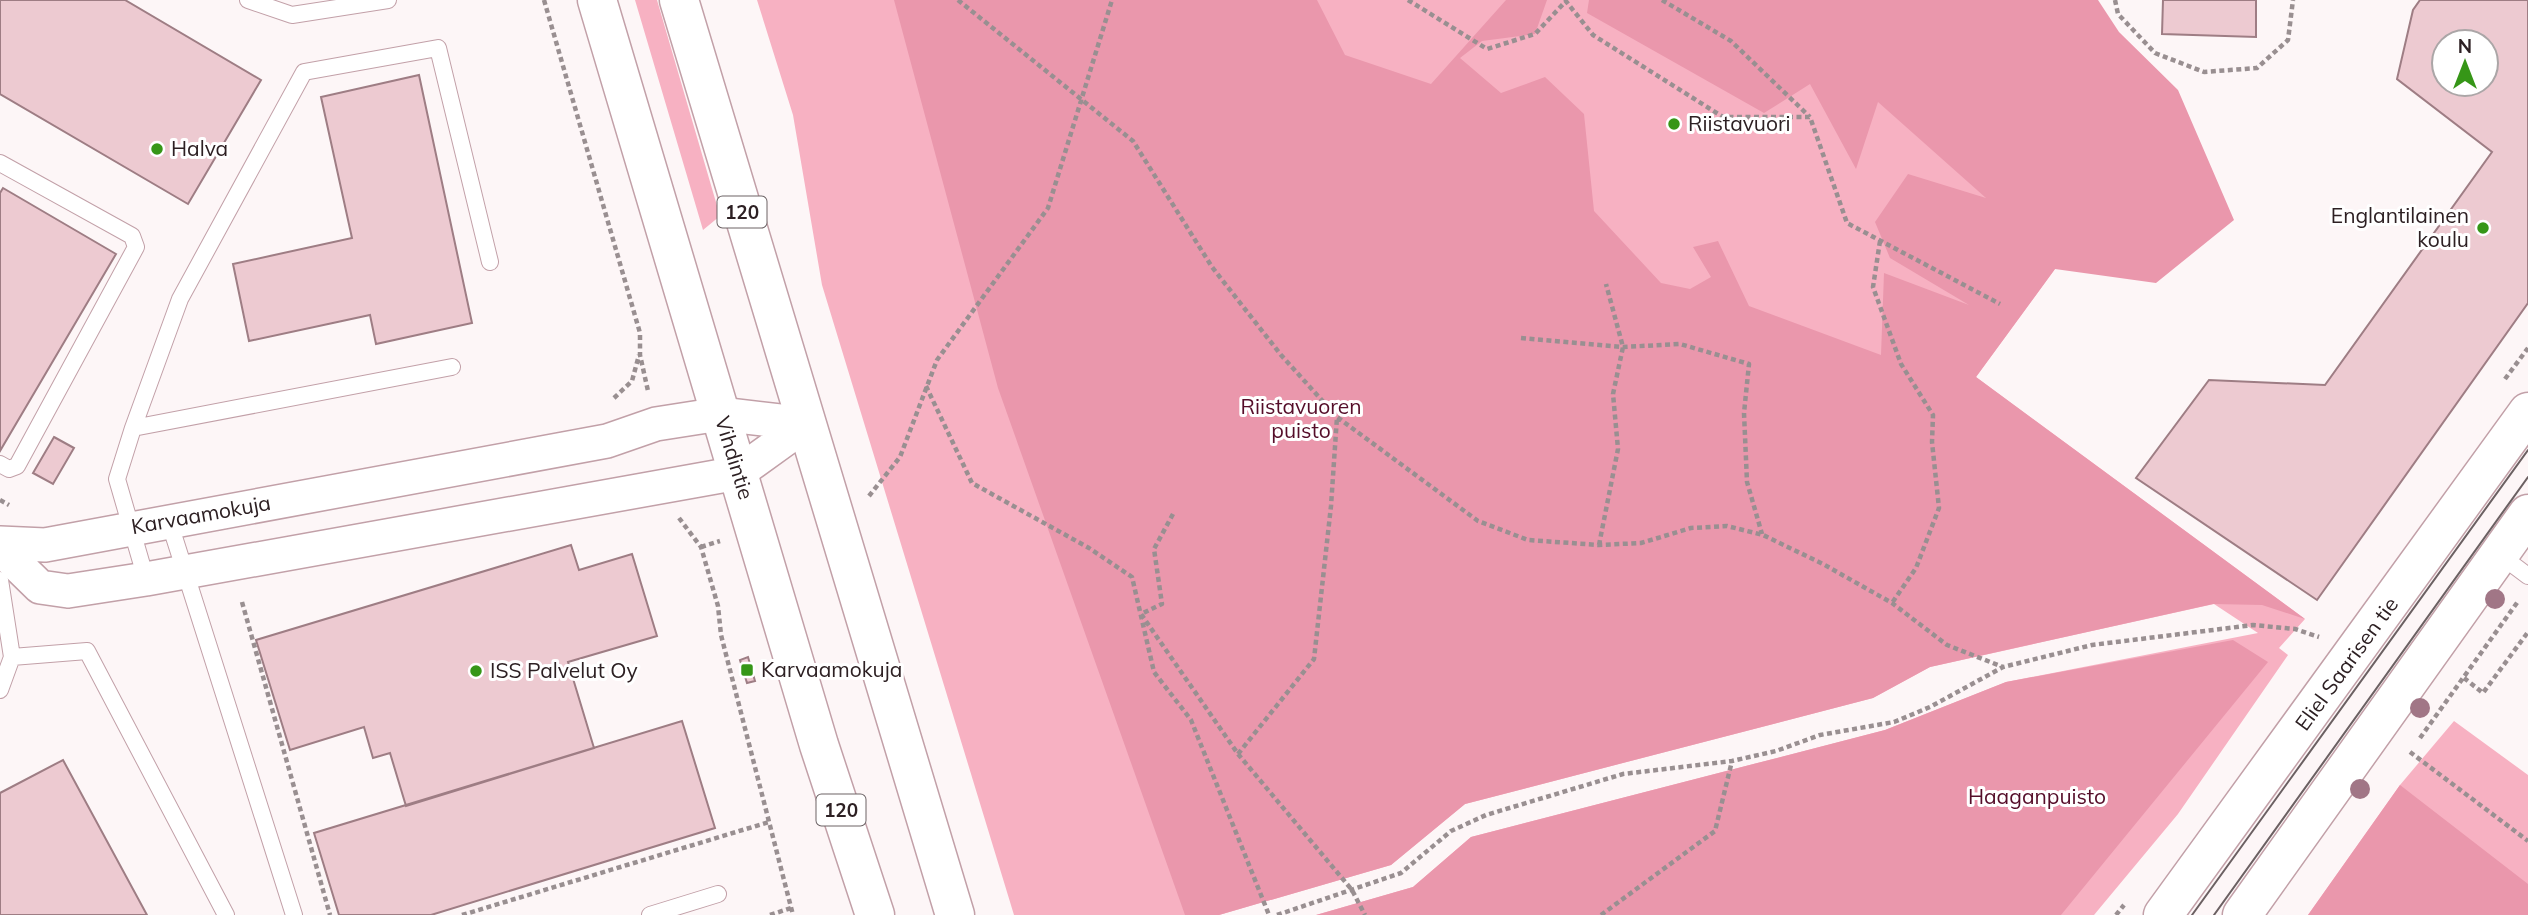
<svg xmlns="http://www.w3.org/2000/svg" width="2528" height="915" font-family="Mulish,sans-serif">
	<rect width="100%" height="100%" fill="#fdf6f7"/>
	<!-- green -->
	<path fill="#f7b1c2" d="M635,0H657L720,216L703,230Z
		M757,0H1882L2055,269L1976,377L2305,619L2279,648L2288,655L2178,814L2094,915H1316L1413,887L1471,837L1885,730L2006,682L2258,633L2214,604L1930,667L1873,698L1465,804L1391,865L1219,915H1014L822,285L793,115Z
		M2454,721L2528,775V915H2308L2400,785Z"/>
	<!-- forest -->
	<path fill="#ea97ac" d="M894,0H1317L1345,55L1431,84L1506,0H1547L1535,34L1482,41L1460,58L1501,93L1545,77L1584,114L1594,211L1661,283L1690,289L1711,277L1693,247L1718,241L1749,306L1881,355L1884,273L1969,305L1890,258L1875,222L1908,174L1986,198L1878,102L1856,169L1810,84L1764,113L1587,13L1589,0H2098L2119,32L2178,90L2234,220L2156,283L2055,269L1976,377L2305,619L2262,605L2213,604L1930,667L1873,698L1465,804L1391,865L1219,915H1185L998,388Z
		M2233,640L2268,662L2061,915H1316L1413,887L1471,837L1885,730L2006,682Z
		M2400,785L2528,884V915H2308Z"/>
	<!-- building -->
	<path fill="#edcad1" stroke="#9e7d84" stroke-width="2" fill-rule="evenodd" d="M0,0H125L261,80L188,204L0,94Z
		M2163,0H2256V37L2162,34Z
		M2420,0H2528V303L2317,600L2136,478L2209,380L2325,385L2492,152L2397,79L2413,10ZM2444,42H2486V84H2444Z
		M419,75L472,323L376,344L370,315L249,341L233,264L352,238L321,97Z
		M3,188L116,254L0,451V193Z
		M54,437L74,448L53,484L33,473Z
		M571,545L579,570L632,554L657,636L568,662L594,748L406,806L390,753L373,758L364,727L290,750L256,640Z
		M748,657L755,681L747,683L740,660Z
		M682,721L715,828L431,915H339L314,833Z
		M63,760L147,915H0V793Z"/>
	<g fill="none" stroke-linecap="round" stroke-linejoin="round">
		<defs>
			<path id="lane" d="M248,0L292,15L388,0
				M0,163L132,236L136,247L17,466L9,469L0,464
				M133,428L180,299L304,72L438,48L490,262
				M169,521L294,915
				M2500,555L2528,576
				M146,579L117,479L133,428L452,367
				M0,580L12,657L0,690
				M12,657L87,651L226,915
				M650,915L718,894"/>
			<path id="street" d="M0,543L45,545L607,441L656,424L720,414L806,424
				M0,548L40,587L68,591L146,579L738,473L806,424"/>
			<path id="secondary" d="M2163,915L2528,412
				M2242,915L2528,514"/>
			<path id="primary" d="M597,0L819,745L875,915
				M679,0L955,915"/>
		</defs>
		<!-- lane casing -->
		<use href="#lane" stroke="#c2a0a8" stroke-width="18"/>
		<!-- street casing -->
		<use href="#street" stroke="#c2a0a8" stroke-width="36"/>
		<!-- secondary casing -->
		<use href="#secondary" stroke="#c2a0a8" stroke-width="41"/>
		<!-- primary casing -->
		<use href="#primary" stroke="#c2a0a8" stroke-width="41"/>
		<!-- path -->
		<path stroke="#998f91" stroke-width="4.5" stroke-dasharray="5 3.5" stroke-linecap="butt" d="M544,0L640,333V355L648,391
			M958,0L1133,141L1212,267L1281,355L1337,417L1478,521L1528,540L1599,545L1641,543L1691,528L1727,526L1763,535L1823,564L1892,603L1947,645L2003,667
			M1408,0L1487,49L1535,34L1566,1
			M1565,0L1593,35L1723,117H1810L1847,223L2000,304
			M1662,0L1731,41L1810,117
			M2115,0L2118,14L2155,53L2204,72L2257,68L2288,40L2293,0
			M1880,241L1873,287L1901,364L1933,415L1932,442L1939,508L1916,568L1892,603
			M1521,338L1623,347L1680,344L1749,364L1744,413L1747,482L1762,534
			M2505,379L2528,348
			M926,386L972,483L1089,548L1132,577L1154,672L1191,720L1269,915
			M614,398L632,381L639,355
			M869,496L900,457L937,360L1048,208L1112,0
			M0,500L9,505
			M1173,514L1154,549L1162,604L1141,614L1238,754L1352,890L1365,915
			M679,518L701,547L718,606L721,635L793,915
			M1599,545L1618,449L1613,394L1623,347L1606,284
			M701,547L720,541
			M242,602L330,915
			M2464,678L2483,693L2528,632
			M2420,738L2519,600
			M2410,752L2528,841
			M1238,754L1314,659L1331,506L1337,417
			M462,915L769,822
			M770,915L791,908
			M1277,915L1401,873L1451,831L1486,815L1623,774L1732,761L1776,751L1820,735L1894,722L1930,707L2003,667L2092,645L2253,625L2295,629L2319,637
			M1601,915L1715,831L1732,761
			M2116,915L2124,905"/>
		<!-- lane -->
		<use href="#lane" stroke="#fff" stroke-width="16"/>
		<!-- street -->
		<use href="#street" stroke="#fff" stroke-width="33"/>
		<!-- secondary -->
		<use href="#secondary" stroke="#fff" stroke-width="38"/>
		<!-- primary -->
		<use href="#primary" stroke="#fff" stroke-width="38"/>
		<!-- tram -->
		<path stroke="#6b6062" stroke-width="2" d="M2192,915L2528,450
			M2214,915L2528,477"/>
	</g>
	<!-- trees -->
	<g fill="#a17686">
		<circle cx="2495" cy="599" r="10"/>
		<circle cx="2420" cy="708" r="10"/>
		<circle cx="2360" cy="789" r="10"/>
	</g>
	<!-- markers -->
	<g fill="#369617" stroke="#fff" stroke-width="2.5">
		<circle cx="1674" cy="124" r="7"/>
		<circle cx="157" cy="149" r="7"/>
		<circle cx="2483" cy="228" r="7"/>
		<rect x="740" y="663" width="14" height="14" rx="3.5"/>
		<circle cx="476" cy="671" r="7"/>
	</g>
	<g text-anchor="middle" stroke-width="6" stroke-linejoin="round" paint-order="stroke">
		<!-- shield labels -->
		<g fill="#fff" stroke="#6c6365" stroke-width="2">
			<rect x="717.5" y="196.5" width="49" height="31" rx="5"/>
			<rect x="816.5" y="794.5" width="49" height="31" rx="5"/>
		</g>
		<g font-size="19" font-weight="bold" fill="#2d2023">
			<text x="742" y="219">120</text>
			<text x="841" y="817">120</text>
		</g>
		<!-- poi labels -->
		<g font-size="21" fill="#2d2023" stroke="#fff" text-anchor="start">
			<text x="1688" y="131">Riistavuori</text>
			<text x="171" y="156">Halva</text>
			<text x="2469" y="223" text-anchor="end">Englantilainen<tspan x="2469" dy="24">koulu</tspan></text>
			<text x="761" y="677">Karvaamokuja</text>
			<text x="490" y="678">ISS Palvelut Oy</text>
		</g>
		<!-- park labels -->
		<g font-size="21" fill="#550d29" stroke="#fff">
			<text x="1301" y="414">Riistavuoren<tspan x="1301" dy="24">puisto</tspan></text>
			<text x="2037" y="804">Haaganpuisto</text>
		</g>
		<!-- street labels -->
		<g font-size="21" fill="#2d2023" stroke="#fff">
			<text transform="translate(734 458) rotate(73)" y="7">Vihdintie</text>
			<text transform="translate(201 515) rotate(-10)" y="7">Karvaamokuja</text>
			<text transform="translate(2347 664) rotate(-54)" y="7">Eliel Saarisen tie</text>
		</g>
	</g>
	<!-- north arrow -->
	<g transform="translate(2465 63)"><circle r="33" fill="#ffffff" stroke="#aba6a7" stroke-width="2"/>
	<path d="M0-5L12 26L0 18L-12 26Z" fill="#369617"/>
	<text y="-10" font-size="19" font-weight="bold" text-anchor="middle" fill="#2d2023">N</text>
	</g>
</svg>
